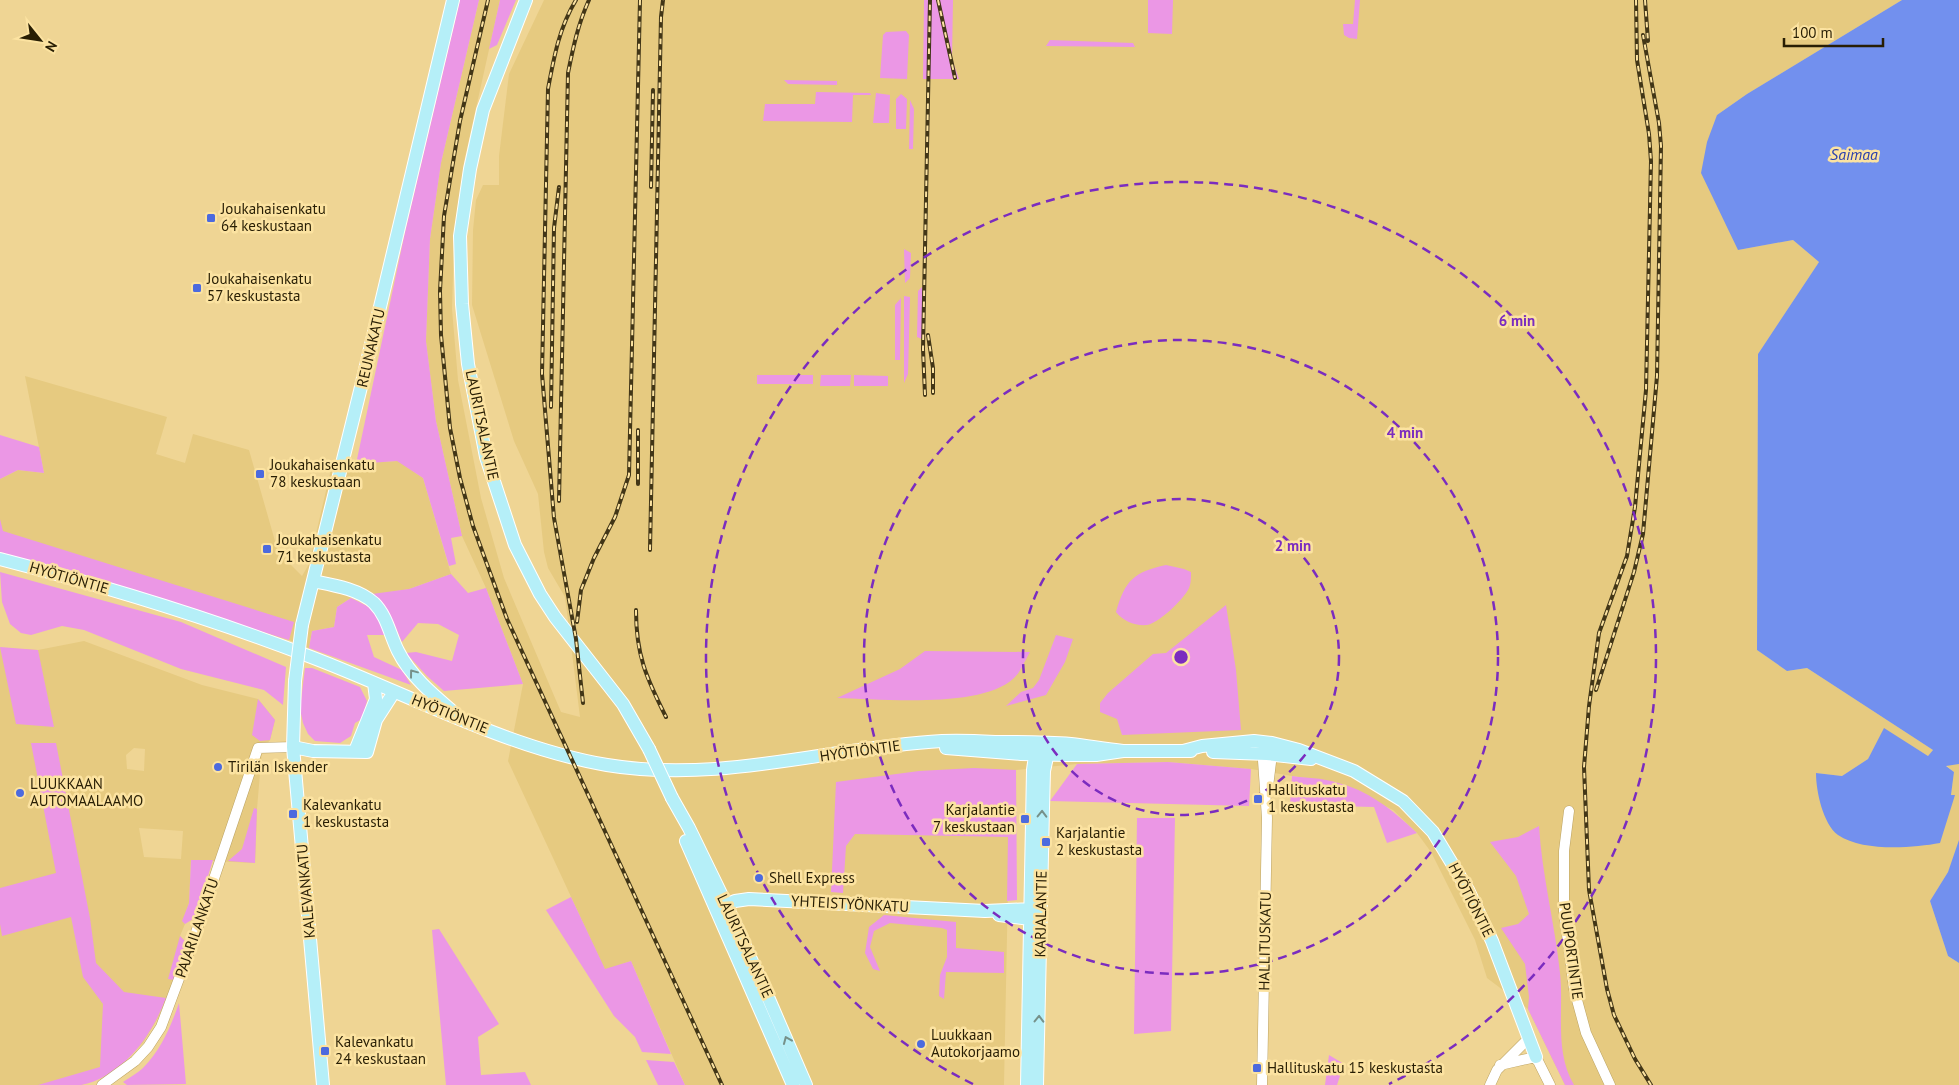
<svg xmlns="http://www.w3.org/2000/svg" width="1959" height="1085" font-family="'PT Sans',sans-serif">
	<rect width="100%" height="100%" fill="#efd594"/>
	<!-- built -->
	<path fill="#e6ca80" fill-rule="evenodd" d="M479,0H500L464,162L454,239L452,309L458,380L481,498L504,578L561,712L580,717L565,597L548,568L544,552L538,494L514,441L472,305L473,230L476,200L483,185H499V156L509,74L544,0H1902L1747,94L1717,115L1738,250L1793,240L1819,262L1758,354L1757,650L1787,671L1807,668L1933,750L1928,756L1884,729L1868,759L1842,776L1816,773L1936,841L1951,795L1954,772L1946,765L1959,764V846L1948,872L1930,901L1948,956L1959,963V1085H1565L1528,1009L1487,978L1475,940L1431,852L1417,833L1393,810L1335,782L1292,776L1251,769L1168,762L1077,764L1016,770L1009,837L1004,1085H685L631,961L605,970L508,761L523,684L486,588L462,536L436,421L426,341L430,239L441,163Z
		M25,376L167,417L156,454L185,463L193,434L249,450L277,548L285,559L302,576L309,564L332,465L398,461L423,478L451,574L409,589L351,598L337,607L334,627L312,631L309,648L289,640L0,552V479L18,470L44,473Z
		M84,641L202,685L258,699L275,720L270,740L262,750L257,809L255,863L191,860L189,903L183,921L185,924L180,936L185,941L174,980L158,1018L143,1043L120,1065L104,1076L81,1085H0V648L38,650ZM134,748L145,749L144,771L127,769L126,755ZM139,828L183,831L181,859L144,857Z"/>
	<!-- green -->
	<path fill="#eb97e5" d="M460,0H479L441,163L430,239L426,341L436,421L462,536L451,538L456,564L449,566L423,478L397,461L356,464L405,232Z
		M500,0H516L497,45L489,49Z
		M924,0H953L952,59L959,79H923Z
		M1148,0H1173L1172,34L1148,33Z
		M1355,0H1360L1357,39L1349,38L1344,35L1343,24H1353Z
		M906,31L909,35L907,79L880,78L883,35L886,32Z
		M1050,40L1133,43L1135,47L1046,46Z
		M784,80L837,81V85L788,84Z
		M816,92L870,93L871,95H853L852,122L763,121L765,104H815Z
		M876,93L890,95L889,123H873Z
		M901,94L907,99L906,129H896V99Z
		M910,100L914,109L913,149H909Z
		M904,249L911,253L910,278L905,283Z
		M922,287V339L917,337L918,291Z
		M904,296L910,297L908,374L904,383Z
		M901,298L900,360H895V305Z
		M757,375H813V384H757Z
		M821,375H851L850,386H820Z
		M854,375L888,376V386H854Z
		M0,435L39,447L44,473L18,470L0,479Z
		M0,519L3,531L294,622L289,640L0,552Z
		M1166,565L1184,569L1191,572C1191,577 1191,584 1189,588C1184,599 1159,623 1147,625C1135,626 1123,621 1116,612C1125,580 1134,572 1166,565Z
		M0,572L181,622L286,667L283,705L264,690L181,669L84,630L62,626L31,635L21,633L10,624L2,602Z
		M451,574L468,593L486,588L523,684L444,691L427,676L406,653L416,652L452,661L459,635L438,624L418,623L402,642L393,621L372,594L409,589Z
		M351,598C374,609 378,611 386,635H367L374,657L402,670L411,685L309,648L312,631L334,627L337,607Z
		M1226,605L1236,670L1241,730L1122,735L1117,719L1100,712V703L1108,693L1153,654L1166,653Z
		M1056,635L1073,639L1065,662L1046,695L1006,706L1021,692L1033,688L1039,680Z
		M0,647L38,650L54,727L16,724Z
		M925,651L1030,652C1025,660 1021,672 1014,678C982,709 881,699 837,698L900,669Z
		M305,668H312L360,687L367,701L362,719L355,723L351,736L340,743L315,741L308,734L303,723L300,709Z
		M258,699L275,720L270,740L260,741L252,735Z
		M31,743H56L90,918L96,963L124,992L166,998C152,1035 123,1077 81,1085C68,1085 52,1085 38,1085L100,1067L103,1004L83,977L71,917L2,936L0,924V888L56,873Z
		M1168,762L1251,769L1249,806L1050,801L1077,764Z
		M974,768L1016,770L1017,900L1007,901L1008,837L855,834L846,846L843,893L831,892L836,782L919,771Z
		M1292,776C1306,778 1322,778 1335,782C1368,790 1393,810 1417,833L1387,843L1374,807L1290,805Z
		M254,808L257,809L255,863L228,861L242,849Z
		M1137,818H1175L1171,1031L1134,1034Z
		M1539,826C1542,876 1555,924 1560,973C1564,1010 1554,1051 1574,1085H1565L1528,1009L1529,997L1525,964L1501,928L1518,924L1529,914L1516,876L1490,842L1518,837Z
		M191,860H213L197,911L193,919L185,924L182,921L189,903Z
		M571,897L605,969L631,961L671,1054L642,1052L635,1037L614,1016L546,910Z
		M884,915L956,922V948L1004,952V973L946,972L944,999L939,996L940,975L947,957V930L942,928L890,923L874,931L870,947L880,971L873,969L865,953L869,927Z
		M439,929L499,1024L478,1037L481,1075L525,1072L531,1085H446L432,930Z
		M180,936L185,941L186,947L174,980L168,979Z
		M179,1003L186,1084L127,1085L123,1082C130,1077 138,1073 143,1068C161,1050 171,1026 179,1003Z
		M1329,1055L1344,1064L1337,1085H1325Z
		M646,1060L674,1062L685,1085H658Z"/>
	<!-- water -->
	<path fill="#7290ee" d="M1902,0H1959V764L1946,766L1954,772L1951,795H1955L1940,843C1912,848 1863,852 1838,835C1823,824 1816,791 1816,773L1842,776L1868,759L1884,728L1928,756L1933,750L1807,668L1787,671L1757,650L1758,354L1819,262L1793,240L1738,250L1701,173L1707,142L1717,115L1747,94Z
		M1959,840V963L1948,956L1930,901L1948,872Z"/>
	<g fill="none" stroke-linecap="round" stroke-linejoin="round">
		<defs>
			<path id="minor" d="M1262,746L1267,818L1262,1085
				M1267,748L1272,754L1268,787
				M1569,811L1564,851V911L1574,989L1586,1033L1610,1085
				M1500,1065L1536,1057L1550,1085
				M102,1085L135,1061L148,1047L161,1027L193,941L258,748L293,747
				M1490,1085L1497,1070L1528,1039"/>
			<path id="major" d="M526,0L483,110L470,169L460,236L462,304L468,364L486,457L515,545L540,594L555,617L623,704L649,749
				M0,559C105,586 210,618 311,657C406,693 507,748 607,765C722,784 829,747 942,741C960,740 978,741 995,742C1020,742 1046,742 1071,744C1088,746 1105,749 1123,751
				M313,581C333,585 359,589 374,603C387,616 390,635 398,651C410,675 431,693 451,710
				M302,625L360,391L453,0
				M295,681L293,747L323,1085
				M293,747L313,751L367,752L376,720L394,692
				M946,748L1021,754L1066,755H1096L1123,751H1191
				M355,751L376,699L374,683
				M1183,751L1202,746L1254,741L1272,743L1299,750L1354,771L1403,801L1433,832L1468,890L1492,941L1536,1057
				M1213,752L1267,754L1311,759
				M672,798L689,828L726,904L768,997L806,1085
				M686,841L793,1085
				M716,909L735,901L749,899L985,911L1031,909L1037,913
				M999,915L1030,919L1038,916
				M1027,1085L1033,770L1036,748
				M1037,1085L1043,808L1044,771L1049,748"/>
		</defs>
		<!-- minor casing -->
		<use href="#minor" stroke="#bca363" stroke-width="11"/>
		<!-- major casing -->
		<use href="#major" stroke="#fff" stroke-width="14"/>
		<!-- minor -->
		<use href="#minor" stroke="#fff" stroke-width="10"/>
		<!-- major -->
		<use href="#major" stroke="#b5eff8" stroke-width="12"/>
		<defs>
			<path id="rail" d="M488,0L460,121L444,216L440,291L441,335L450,428L460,478L473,526L507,619L722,1085
				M576,0C559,28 554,57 548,89L542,374L554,518L576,639L583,703
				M938,0L955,78
				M1636,0L1637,60L1649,134L1651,161L1646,390L1635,507L1627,556L1599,633L1589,706L1584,767L1589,890L1607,989L1614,1015L1635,1059L1651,1085
				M1645,0L1648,41
				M651,187L653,90
				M928,335L933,368V393
				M925,395L923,349L930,0
				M551,407L554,228L559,187
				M638,430V484
				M559,501L568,73C573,48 578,24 589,0
				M650,550L661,17L663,0
				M636,610C636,655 646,677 666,717
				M577,622L581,590L594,558L615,517L629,475L640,0
				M1596,690L1634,572L1643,534L1657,376L1661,146L1659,123L1643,35"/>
		</defs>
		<!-- rail casing -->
		<use href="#rail" stroke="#423617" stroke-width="4"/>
		<!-- rail -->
		<use href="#rail" stroke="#fce3a1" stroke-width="2" stroke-dasharray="5.5" stroke-linecap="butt"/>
		<defs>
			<path id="major-bridge" d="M295,681L302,625
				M649,749L672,798"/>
		</defs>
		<!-- major-bridge casing -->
		<use href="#major-bridge" stroke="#fff" stroke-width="14" stroke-linecap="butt"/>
		<!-- major-bridge -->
		<use href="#major-bridge" stroke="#b5eff8" stroke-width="12"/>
	</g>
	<!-- one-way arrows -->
	<defs><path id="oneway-chevron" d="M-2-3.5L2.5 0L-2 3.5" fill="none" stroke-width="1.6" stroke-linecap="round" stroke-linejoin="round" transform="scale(1.25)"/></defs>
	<g stroke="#76918a">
		<use href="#oneway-chevron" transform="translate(413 673) rotate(-127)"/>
		<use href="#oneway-chevron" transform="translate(1042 814) rotate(-89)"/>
		<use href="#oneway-chevron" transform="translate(1039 1019) rotate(-89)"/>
		<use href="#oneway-chevron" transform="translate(787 1040) rotate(-113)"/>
	</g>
	<!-- distance rings -->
	<g fill="none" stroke="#7b2cbf" stroke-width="2.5" stroke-dasharray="9 6">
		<circle cx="1181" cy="657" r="158"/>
		<circle cx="1181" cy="657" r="317"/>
		<path d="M973 1084A475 475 0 1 1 1389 1084"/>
	</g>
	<!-- markers -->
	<g fill="#4c6ade" stroke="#fce3a1" stroke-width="2">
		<rect x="206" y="213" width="10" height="10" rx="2.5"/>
		<rect x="192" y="283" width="10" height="10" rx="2.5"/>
		<rect x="255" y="469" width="10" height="10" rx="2.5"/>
		<rect x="262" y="544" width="10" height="10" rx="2.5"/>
		<circle cx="218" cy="767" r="5"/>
		<circle cx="20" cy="793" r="5"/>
		<rect x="1253" y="794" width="10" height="10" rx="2.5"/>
		<rect x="288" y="809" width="10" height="10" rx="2.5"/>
		<rect x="1020" y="814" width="10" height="10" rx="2.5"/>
		<rect x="1041" y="837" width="10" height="10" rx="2.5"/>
		<circle cx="759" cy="878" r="5"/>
		<circle cx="921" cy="1044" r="5"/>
		<rect x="320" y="1046" width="10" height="10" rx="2.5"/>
		<rect x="1252" y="1063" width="10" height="10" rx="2.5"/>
	</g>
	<g text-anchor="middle" stroke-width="5" stroke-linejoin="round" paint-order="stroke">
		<!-- poi labels -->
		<g font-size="15" fill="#281e04" stroke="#fce3a1" text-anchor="start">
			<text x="221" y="214">Joukahaisenkatu<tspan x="221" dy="17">64 keskustaan</tspan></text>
			<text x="207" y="284">Joukahaisenkatu<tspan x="207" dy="17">57 keskustasta</tspan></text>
			<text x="270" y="470">Joukahaisenkatu<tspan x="270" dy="17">78 keskustaan</tspan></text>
			<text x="277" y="545">Joukahaisenkatu<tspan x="277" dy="17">71 keskustasta</tspan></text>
			<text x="228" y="772">Tirilän Iskender</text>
			<text x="30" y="789">LUUKKAAN<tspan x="30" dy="17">AUTOMAALAAMO</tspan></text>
			<text x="1268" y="795">Hallituskatu<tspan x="1268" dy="17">1 keskustasta</tspan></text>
			<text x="303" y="810">Kalevankatu<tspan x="303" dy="17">1 keskustasta</tspan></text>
			<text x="1015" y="815" text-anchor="end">Karjalantie<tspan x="1015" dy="17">7 keskustaan</tspan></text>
			<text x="1056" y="838">Karjalantie<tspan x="1056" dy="17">2 keskustasta</tspan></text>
			<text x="769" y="883">Shell Express</text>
			<text x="931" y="1040">Luukkaan<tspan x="931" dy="17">Autokorjaamo</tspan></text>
			<text x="335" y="1047">Kalevankatu<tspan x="335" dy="17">24 keskustaan</tspan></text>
			<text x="1267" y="1073">Hallituskatu 15 keskustasta</text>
		</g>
		<!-- street labels -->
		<g font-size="15" fill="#281e04" stroke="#fce3a1">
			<text transform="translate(371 348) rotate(-77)" y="5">REUNAKATU</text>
			<text transform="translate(482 425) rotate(78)" y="5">LAURITSALANTIE</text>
			<text transform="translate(69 578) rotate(16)" y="5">HYÖTIÖNTIE</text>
			<text transform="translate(450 714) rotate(22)" y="5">HYÖTIÖNTIE</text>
			<text transform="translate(860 751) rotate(-8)" y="5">HYÖTIÖNTIE</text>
			<text transform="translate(306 891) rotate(-95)" y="5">KALEVANKATU</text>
			<text transform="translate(1471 900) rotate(63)" y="5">HYÖTIÖNTIE</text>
			<text transform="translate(850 904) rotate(3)" y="5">YHTEISTYÖNKATU</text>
			<text transform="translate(1041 914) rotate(-89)" y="5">KARJALANTIE</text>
			<text transform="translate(197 928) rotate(-71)" y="5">PAJARILANKATU</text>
			<text transform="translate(1265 941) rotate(-89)" y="5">HALLITUSKATU</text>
			<text transform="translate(745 946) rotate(65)" y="5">LAURITSALANTIE</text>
			<text transform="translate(1571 951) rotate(82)" y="5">PUUPORTINTIE</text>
		</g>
		<!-- water labels -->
		<g font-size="16" font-style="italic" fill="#2c41ad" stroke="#fce3a1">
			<text x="1854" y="160">Saimaa</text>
		</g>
	</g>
	<circle cx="1181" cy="657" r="8" fill="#7b2cbf" stroke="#fce3a1" stroke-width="2.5"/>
	<g font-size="15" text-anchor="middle" font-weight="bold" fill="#7b2cbf" stroke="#fce3a1" stroke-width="5" stroke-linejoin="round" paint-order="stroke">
		<text x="1517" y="326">6 min</text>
		<text x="1405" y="438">4 min</text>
		<text x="1293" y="551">2 min</text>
	</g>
	<!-- north arrow -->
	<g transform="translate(40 40) rotate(120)" stroke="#fce3a1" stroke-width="4" paint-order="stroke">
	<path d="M0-4L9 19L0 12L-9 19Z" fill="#281e04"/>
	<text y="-8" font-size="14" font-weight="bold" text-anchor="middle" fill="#281e04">N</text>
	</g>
	<!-- scale -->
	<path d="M1784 38v8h99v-8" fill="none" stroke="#281e04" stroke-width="2.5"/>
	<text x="1792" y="38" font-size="15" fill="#281e04" stroke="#fce3a1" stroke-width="4" paint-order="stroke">100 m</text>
</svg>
